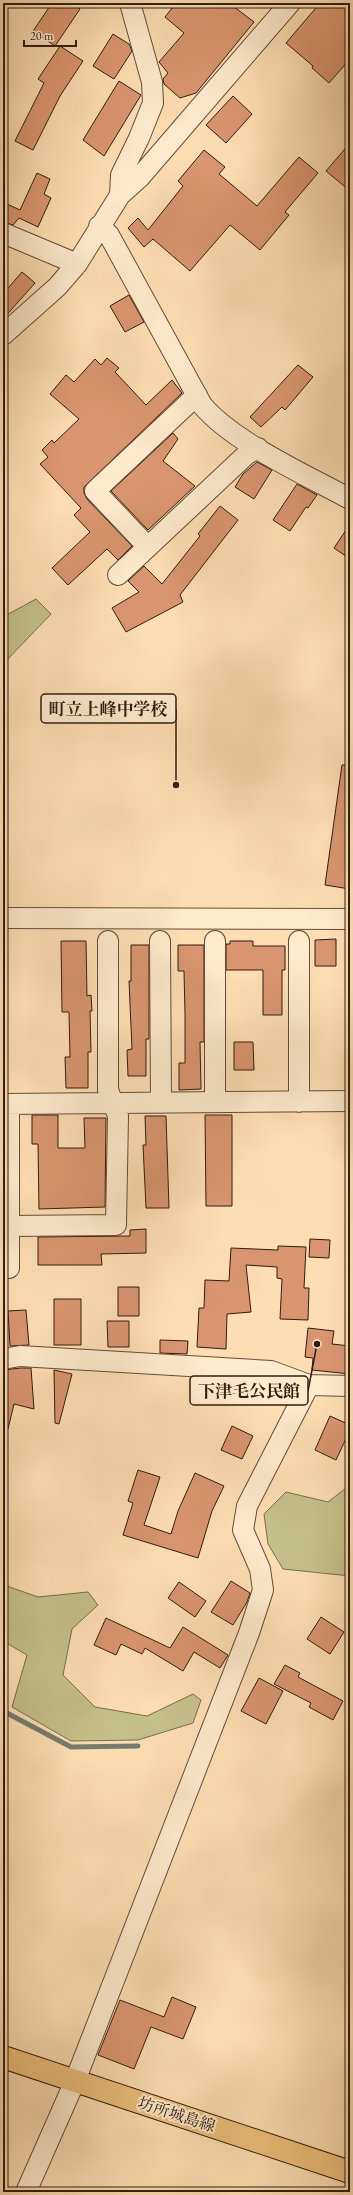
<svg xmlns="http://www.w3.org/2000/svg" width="353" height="2195" font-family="'EB Garamond','Noto Serif JP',serif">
	<rect width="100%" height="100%" fill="#fddeb2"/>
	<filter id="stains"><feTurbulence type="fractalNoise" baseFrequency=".005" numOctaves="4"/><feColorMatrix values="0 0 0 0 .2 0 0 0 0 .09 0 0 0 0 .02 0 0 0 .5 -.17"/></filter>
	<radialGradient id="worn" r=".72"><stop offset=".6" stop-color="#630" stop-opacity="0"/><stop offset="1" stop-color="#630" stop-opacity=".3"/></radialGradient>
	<!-- green -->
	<path fill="#c4c089" stroke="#7a6e4d" d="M36,599L51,614L3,664V617Z
		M350,1485V1576L283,1569L268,1544L264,1514L286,1492L328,1502Z
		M4,1585L38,1597L88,1592L98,1605L72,1629L63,1675L95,1707L147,1716L193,1694L201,1700L193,1723L138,1740L71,1741L12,1707L27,1655L3,1641Z"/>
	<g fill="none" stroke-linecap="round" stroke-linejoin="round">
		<!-- stream -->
		<path stroke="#747c73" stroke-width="5" d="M3,1711L71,1747L138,1746"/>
	</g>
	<!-- building -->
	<path fill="#d9956f" stroke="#301d11" d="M52,3H72L80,9L55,46L33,31Z
		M176,3H229L254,22L196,93L180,98L164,84L163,79L168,73L159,62L184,33L165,17Z
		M320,3H350V59L329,83L312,68L313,66L286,43Z
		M113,34L129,44L132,51L114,79L93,66Z
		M60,46L83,61L60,96L33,150L15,141L44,83L38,79Z
		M119,81L141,95L104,156L83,140Z
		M233,96L252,114L226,143L206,125Z
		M350,143V191L326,171Z
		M204,150L225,167L219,174L257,206L299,157L318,173L285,212L289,215L260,250L230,225L190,271L153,239L144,247L128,228L138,218L148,230L183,186L178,181Z
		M37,173L50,179L44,194L51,198L38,227L19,218L13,225L3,222V213L7,204L20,210Z
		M22,272L35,283L3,319V294Z
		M129,295L144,322L125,332L110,306Z
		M107,358L119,368L115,372L146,405L172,380L182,393L84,487V493L87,499L132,546L118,560L107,549L68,585L52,568L90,532L74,515L81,508L40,464L48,457L42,450L52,440L54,443L79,419L50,394L66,375L74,382L95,359L101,365Z
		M298,365L313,377L285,410L282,407L261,427L250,417Z
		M173,433L178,439L163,461L195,486L148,530L111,491Z
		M257,462L272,470L254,499L235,487L243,474Z
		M297,484L317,495L308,508L306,507L290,531L273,520Z
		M220,506L238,520L180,595L183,602L126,632L112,608L139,592L128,581L144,566L162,584L200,536L198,534Z
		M350,524V559L334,548Z
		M342,765H350V889L325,885Z
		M336,939V966H315V940Z
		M61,941H86L87,996L91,995L92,1011H90L91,1052H88V1088H66L65,1057H70L69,1012H62Z
		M230,941H253V946H285V970H282V1015H263V970H226V944H230Z
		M131,945H149V1039H146V1076H128L127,1050L132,1049L129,981H131Z
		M178,945H204V1042H200L201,1089L179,1090V1063H185V1014L184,971H178Z
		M234,1042H253L254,1070H234Z
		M32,1115H58V1148H85L84,1118H106L105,1207L39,1209L38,1144H32Z
		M205,1115H232V1206H206Z
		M145,1116H166L169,1208H146L143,1145H146Z
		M146,1229V1253L101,1254L102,1265H38V1237L130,1236V1230Z
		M310,1239L330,1240L329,1258L309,1257Z
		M278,1246L306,1247L304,1288H309L308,1320L280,1319L282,1279L277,1278V1267L246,1265L251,1312L227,1314L226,1349L197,1347L199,1308H204L205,1280L229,1281L231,1248L278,1250Z
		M118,1287H139V1316H118Z
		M54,1299H81V1345H54Z
		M26,1310L29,1345L10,1346L8,1311Z
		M107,1321H129V1347H108Z
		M308,1328L334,1331L332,1344L350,1346V1374L312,1370L313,1358L305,1357Z
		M160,1340L188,1341L187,1354L160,1353Z
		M21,1368H31L34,1409L14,1404L8,1429L3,1428V1370Z
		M54,1370L72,1374L59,1424L55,1423Z
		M330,1416L350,1425V1430L336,1460L315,1450Z
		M232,1426L253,1436L242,1459L221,1450Z
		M138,1470L160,1477L144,1525L171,1534L178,1511L195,1473L224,1486L212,1511L198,1558L123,1535L133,1503L128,1501Z
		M231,1581L250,1593L247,1602L233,1625L211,1612Z
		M179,1582L206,1601L195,1617L168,1598Z
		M321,1617L344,1632L330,1654L307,1639Z
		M106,1618L170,1648L183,1627L228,1655L220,1668L194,1652L183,1671L145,1648L142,1654L121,1644L116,1655L94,1645Z
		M285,1665L300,1673L298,1677L343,1701L333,1720L309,1707L311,1703L274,1684Z
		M259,1678L283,1691L266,1724L241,1711Z
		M172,1997L196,2007L183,2039L151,2027L134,2069L98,2055L120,2000L164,2017Z"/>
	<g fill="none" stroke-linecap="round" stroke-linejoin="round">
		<defs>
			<path id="minor" d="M120,195L121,175L139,138L153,103L152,82L130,3
				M99,226L109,235L202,405C233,442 306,475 350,499
				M3,233L77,264
				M3,335L57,287L77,264L120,195L140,177L290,3
				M148,547L95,491L197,395
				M118,575L247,454L258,448
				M3,918L350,919
				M160,941L161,1103
				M215,941V1102
				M299,941V1102
				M3,1104L350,1101
				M9,1104V1268
				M9,1226L116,1225L118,1116L108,1090V941
				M3,1359L20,1356L271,1371L309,1385L350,1386
				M26,2192L75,2081L249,1633L263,1590L260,1569L243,1530L247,1506L309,1385"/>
			<path id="major" d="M3,2057L350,2172"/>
		</defs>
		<!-- minor casing -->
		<use href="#minor" stroke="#634d39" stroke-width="22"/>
		<!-- major casing -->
		<use href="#major" stroke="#301d11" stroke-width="24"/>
		<!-- minor -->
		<use href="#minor" stroke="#feeacd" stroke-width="20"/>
		<!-- major -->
		<use href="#major" stroke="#eebf79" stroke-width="22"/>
	</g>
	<g text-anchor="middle" stroke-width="4" stroke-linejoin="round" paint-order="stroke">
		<!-- street labels -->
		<g font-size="16" fill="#301d11" stroke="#feeacd">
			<text transform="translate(177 2114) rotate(18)" y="6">坊所城島線</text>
		</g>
	</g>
	<!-- callouts -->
	<path fill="none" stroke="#301d11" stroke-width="1.5" d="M176 785L176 709M317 1344L308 1391"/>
	<g fill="#301d11" stroke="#feeacd" stroke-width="1.5">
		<circle cx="176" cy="785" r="4"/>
		<circle cx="317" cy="1344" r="4"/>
	</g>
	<g fill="#feeacd" stroke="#301d11" stroke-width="1.5">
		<rect x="41" y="694" width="135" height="29" rx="4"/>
		<rect x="190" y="1376" width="118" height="29" rx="4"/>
	</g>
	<g font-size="17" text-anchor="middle" font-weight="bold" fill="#301d11">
		<text x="108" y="715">町立上峰中学校</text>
		<text x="249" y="1397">下津毛公民館</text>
	</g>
	<!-- margin -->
	<rect width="353" height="2195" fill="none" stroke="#fddeb2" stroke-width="16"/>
	<rect x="4" y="4" width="345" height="2187" fill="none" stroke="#301d11" stroke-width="2"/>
	<rect x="8" y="8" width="337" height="2179" fill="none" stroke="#301d11"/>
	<!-- scale -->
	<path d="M24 40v6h52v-6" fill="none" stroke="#301d11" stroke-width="2"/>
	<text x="30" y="40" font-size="12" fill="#301d11" stroke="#feeacd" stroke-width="3" paint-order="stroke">20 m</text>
	<rect width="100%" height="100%" filter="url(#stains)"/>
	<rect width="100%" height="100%" fill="url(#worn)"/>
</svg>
